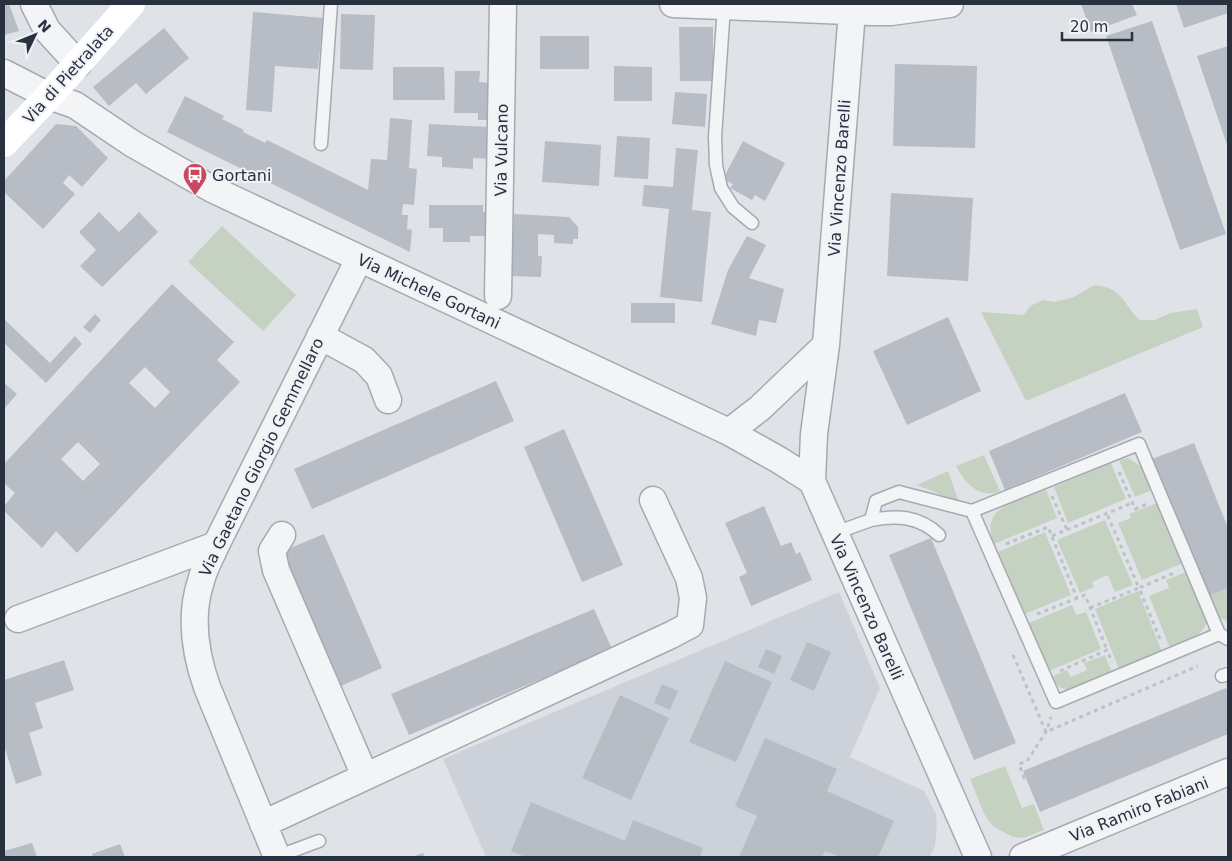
<svg xmlns="http://www.w3.org/2000/svg" width="1232" height="861" font-family="'DejaVu Sans',sans-serif">
	<rect width="100%" height="100%" fill="#dfe3e8"/>
	<!-- built -->
	<path fill="#cdd2da" d="M839,592L880,688L850,757L924,791L936,814L937,824L935,846L930,857H486L443,759Z"/>
	<!-- green -->
	<path fill="#c6d2c1" d="M222,226L296,295L263,331L188,262Z
		M1094,285C1122,288 1122,301 1139,320H1155L1170,313L1197,309L1203,327L1026,401L981,312L1024,315L1030,306L1043,300L1054,302L1074,297Z
		M984,455L1000,491C980,500 965,483 956,466Z
		M1128,458L1142,467L1152,490L1135,497L1119,460Z
		M1111,463L1126,499L1068,523L1054,487Z
		M948,471L959,502L917,485Z
		M1046,490L1057,518L994,544C978,505 1019,501 1046,490Z
		M1157,503L1183,563L1142,580L1118,523L1131,518L1129,514Z
		M1105,520L1133,585L1115,592L1108,575L1092,582L1094,587L1080,593L1057,540Z
		M1045,532L1071,595L1025,614L998,552Z
		M1186,572L1207,621C1202,638 1184,641 1170,648L1149,596L1169,588L1166,580Z
		M1228,588V622L1219,617L1208,596Z
		M1138,591L1162,652L1119,669L1095,609Z
		M1072,605L1076,615L1086,612L1101,649L1049,671L1029,623Z
		M1105,655L1112,673L1069,690C1061,689 1055,685 1052,677L1067,670L1071,677L1087,670L1084,663Z
		M1005,766L1022,808L1034,804L1044,830L1024,838L1013,837L994,827L988,820L983,811L970,779Z"/>
	<!-- building -->
	<path fill="#b7bcc5" fill-rule="evenodd" d="M4,4H9L19,31L4,35Z
		M1081,4H1132L1137,15L1091,32Z
		M1176,4H1228V13L1184,28Z
		M253,12L323,18L318,69L275,66L272,112L246,110Z
		M341,14L375,15L373,70L340,69Z
		M1152,21L1226,234L1180,250L1106,36Z
		M679,27H713V81H680Z
		M164,28L189,58L146,94L136,83L109,106L93,87Z
		M540,36H589V69H540Z
		M1228,46V148L1197,56Z
		M895,64L977,66L975,148L893,146Z
		M614,66L652,67V101H614Z
		M393,67H444L445,100H393Z
		M455,71H480L479,82L494,83V120H478V113H454Z
		M675,92L707,94L705,127L672,124Z
		M185,96L224,116L222,119L244,130L243,132L265,143L267,140L368,190L371,159L387,160L390,118L412,120L409,168L417,169L414,205L403,204L402,215H408L407,229L412,230L410,252L167,132Z
		M56,124L76,126L108,158L82,187L69,175L63,183L75,194L43,229L4,192V181Z
		M429,124L490,127L488,159L473,158V169L442,167V157L427,156Z
		M617,136L650,138L648,179L614,177Z
		M545,141L601,145L599,186L542,182Z
		M743,141L785,163L765,201L755,195L752,200L730,188L733,184L723,179Z
		M676,148L698,150L692,210L711,212L702,302L660,297L669,209L642,206L644,185L673,187Z
		M891,193L973,198L968,281L887,276Z
		M429,205H483V212H492V236H470V242H443V228H429Z
		M99,212L119,232L139,212L158,232L102,287L80,266L96,250L79,232Z
		M514,214L569,217L578,227V239H573V244L554,243V235L538,234V256H542L541,277L511,276Z
		M747,236L766,245L749,278L784,289L776,323L759,320L756,336L711,324L728,270Z
		M172,284L234,342L217,360L240,382L77,553L56,531L42,548L4,511V506L15,493L4,483V464ZM145,367L170,392L155,408L129,383ZM78,442L100,464L83,481L61,459Z
		M631,303H675V323H631Z
		M95,314L101,320L90,333L83,327Z
		M948,317L981,391L907,425L873,351Z
		M4,319L50,363L75,336L82,344L46,383L4,343Z
		M496,381L514,421L312,509L294,469Z
		M4,383L17,394L4,409Z
		M1125,393L1142,432L1005,490L989,451Z
		M564,429L623,565L582,582L524,447Z
		M1194,443L1228,528V588L1208,596L1152,459Z
		M764,506L781,546L791,542L796,554L800,552L812,580L751,606L739,577L747,573L725,523Z
		M324,534L382,668L341,686L283,551Z
		M931,538L1016,743L974,760L889,555Z
		M594,609L612,649L409,735L391,694Z
		M807,642L831,652L814,691L790,680Z
		M766,649L782,656L774,674L758,667Z
		M64,660L74,690L35,703L43,728L29,733L42,775L16,784L4,745V680Z
		M725,661L772,682L736,762L689,742Z
		M662,684L678,691L670,710L654,703Z
		M1226,688L1228,693V734L1040,812L1023,771Z
		M620,695L669,718L631,800L582,778Z
		M765,738L837,769L827,791L894,821L878,857H840L825,851L822,857H739L757,816L735,806Z
		M531,802L625,841L633,820L703,848L700,857H525L511,851Z
		M32,843L37,857H4V851Z
		M120,844L125,857H93L92,854Z
		M423,853L425,857H412Z"/>
	<g fill="none" stroke-linecap="round" stroke-linejoin="round">
		<defs>
			<path id="lane" d="M724,6L715,137L716,165L721,188L733,207L752,223
				M321,144L331,4
				M972,511L1056,702L1219,634
				M871,520C897,515 919,516 939,535
				M835,533L871,520L876,501L899,492L972,511L1139,444L1219,634L1228,639
				M1222,676L1228,674
				M276,857L319,841"/>
			<path id="street" d="M34,4L47,30L78,64
				M673,4L872,12H891L950,4
				M852,11L826,345L814,434L812,481L978,857
				M4,73L49,96L75,105L133,144L212,189L729,432L779,460L812,481
				M498,296L503,4
				M320,336L364,360L379,376L388,400
				M729,432L760,408L826,345
				M282,535L272,551L276,570L365,776
				M18,619L216,545
				M263,824L671,635L690,625L693,598L689,578L653,500
				M277,857L207,687C195,653 189,617 201,581C204,568 211,557 216,545L359,259
				M1023,857L1228,772"/>
		</defs>
		<!-- lane casing -->
		<use href="#lane" stroke="#a5aab2" stroke-width="15"/>
		<!-- street casing -->
		<use href="#street" stroke="#a5aab2" stroke-width="29"/>
		<!-- path -->
		<path stroke="#bec1c6" stroke-width="3" stroke-dasharray="4 4" stroke-linecap="butt" d="M1119,472L1135,509L1147,504
			M1052,496L1067,530
			M1052,536L1132,503
			M1006,544L1048,527L1077,598
			M1090,608L1139,588L1107,514
			M1037,614L1085,595L1107,650
			M1160,639L1139,588L1174,573
			M1013,655L1046,732L1198,666
			M1060,671L1107,650L1112,662
			M1032,775L1024,778L1019,764L1027,761L1046,732L1051,717"/>
		<!-- lane -->
		<use href="#lane" stroke="#f2f4f6" stroke-width="12"/>
		<!-- street -->
		<use href="#street" stroke="#f2f4f6" stroke-width="26"/>
		<!-- secondary -->
		<path stroke="#fff" stroke-width="28" d="M4,143L49,96L131,4"/>
	</g>
	<!-- icons -->
	<defs>
		<symbol id="bus-pin" viewBox="-11 -11 22 30"><path d="M0 17L-7.5 6A9.5 9.5 0 1 1 7.5 6Z" fill="#c94860" stroke="#eff2f6"/><path d="M-5-6H5V4H4V6H2V4H-2V6H-4V4H-5ZM-3.5-4V0h7V-4ZM-3.5 1.2v1.5H-2V1.2ZM2 1.2v1.5H3.5V1.2Z" fill="#fff"/></symbol>
	</defs>
	<g fill-rule="evenodd">
		<use href="#bus-pin" x="181" y="161" width="28" height="38"/>
	</g>
	<g text-anchor="middle" stroke-width="4" stroke-linejoin="round" paint-order="stroke">
		<!-- street labels -->
		<g font-size="16" fill="#29313f" stroke="#eff2f6">
			<text transform="translate(68 74) rotate(-48)" y="6">Via di Pietralata</text>
			<text transform="translate(501 150) rotate(-89)" y="6">Via Vulcano</text>
			<text transform="translate(839 178) rotate(-86)" y="6">Via Vincenzo Barelli</text>
			<text transform="translate(429 291) rotate(25)" y="6">Via Michele Gortani</text>
			<text transform="translate(261 457) rotate(-64)" y="6">Via Gaetano Giorgio Gemmellaro</text>
			<text transform="translate(867 607) rotate(66)" y="6">Via Vincenzo Barelli</text>
			<text transform="translate(1139 809) rotate(-22)" y="6">Via Ramiro Fabiani</text>
		</g>
		<!-- poi labels -->
		<g font-size="16" fill="#29313f" stroke="#eff2f6" text-anchor="start">
			<text x="212" y="181">Gortani</text>
		</g>
	</g>
	<!-- border -->
	<rect width="1232" height="861" fill="none" stroke="#29313f" stroke-width="10"/>
	<!-- north arrow -->
	<g transform="translate(35 35) rotate(47)" stroke="#eff2f6" stroke-width="4" paint-order="stroke">
	<path d="M0-4L9 19L0 12L-9 19Z" fill="#29313f"/>
	<text y="-8" font-size="14" font-weight="bold" text-anchor="middle" fill="#29313f">N</text>
	</g>
	<!-- scale -->
	<path d="M1062 32v8h70v-8" fill="none" stroke="#29313f" stroke-width="2.5"/>
	<text x="1070" y="32" font-size="15" fill="#29313f" stroke="#eff2f6" stroke-width="4" paint-order="stroke">20 m</text>
</svg>
